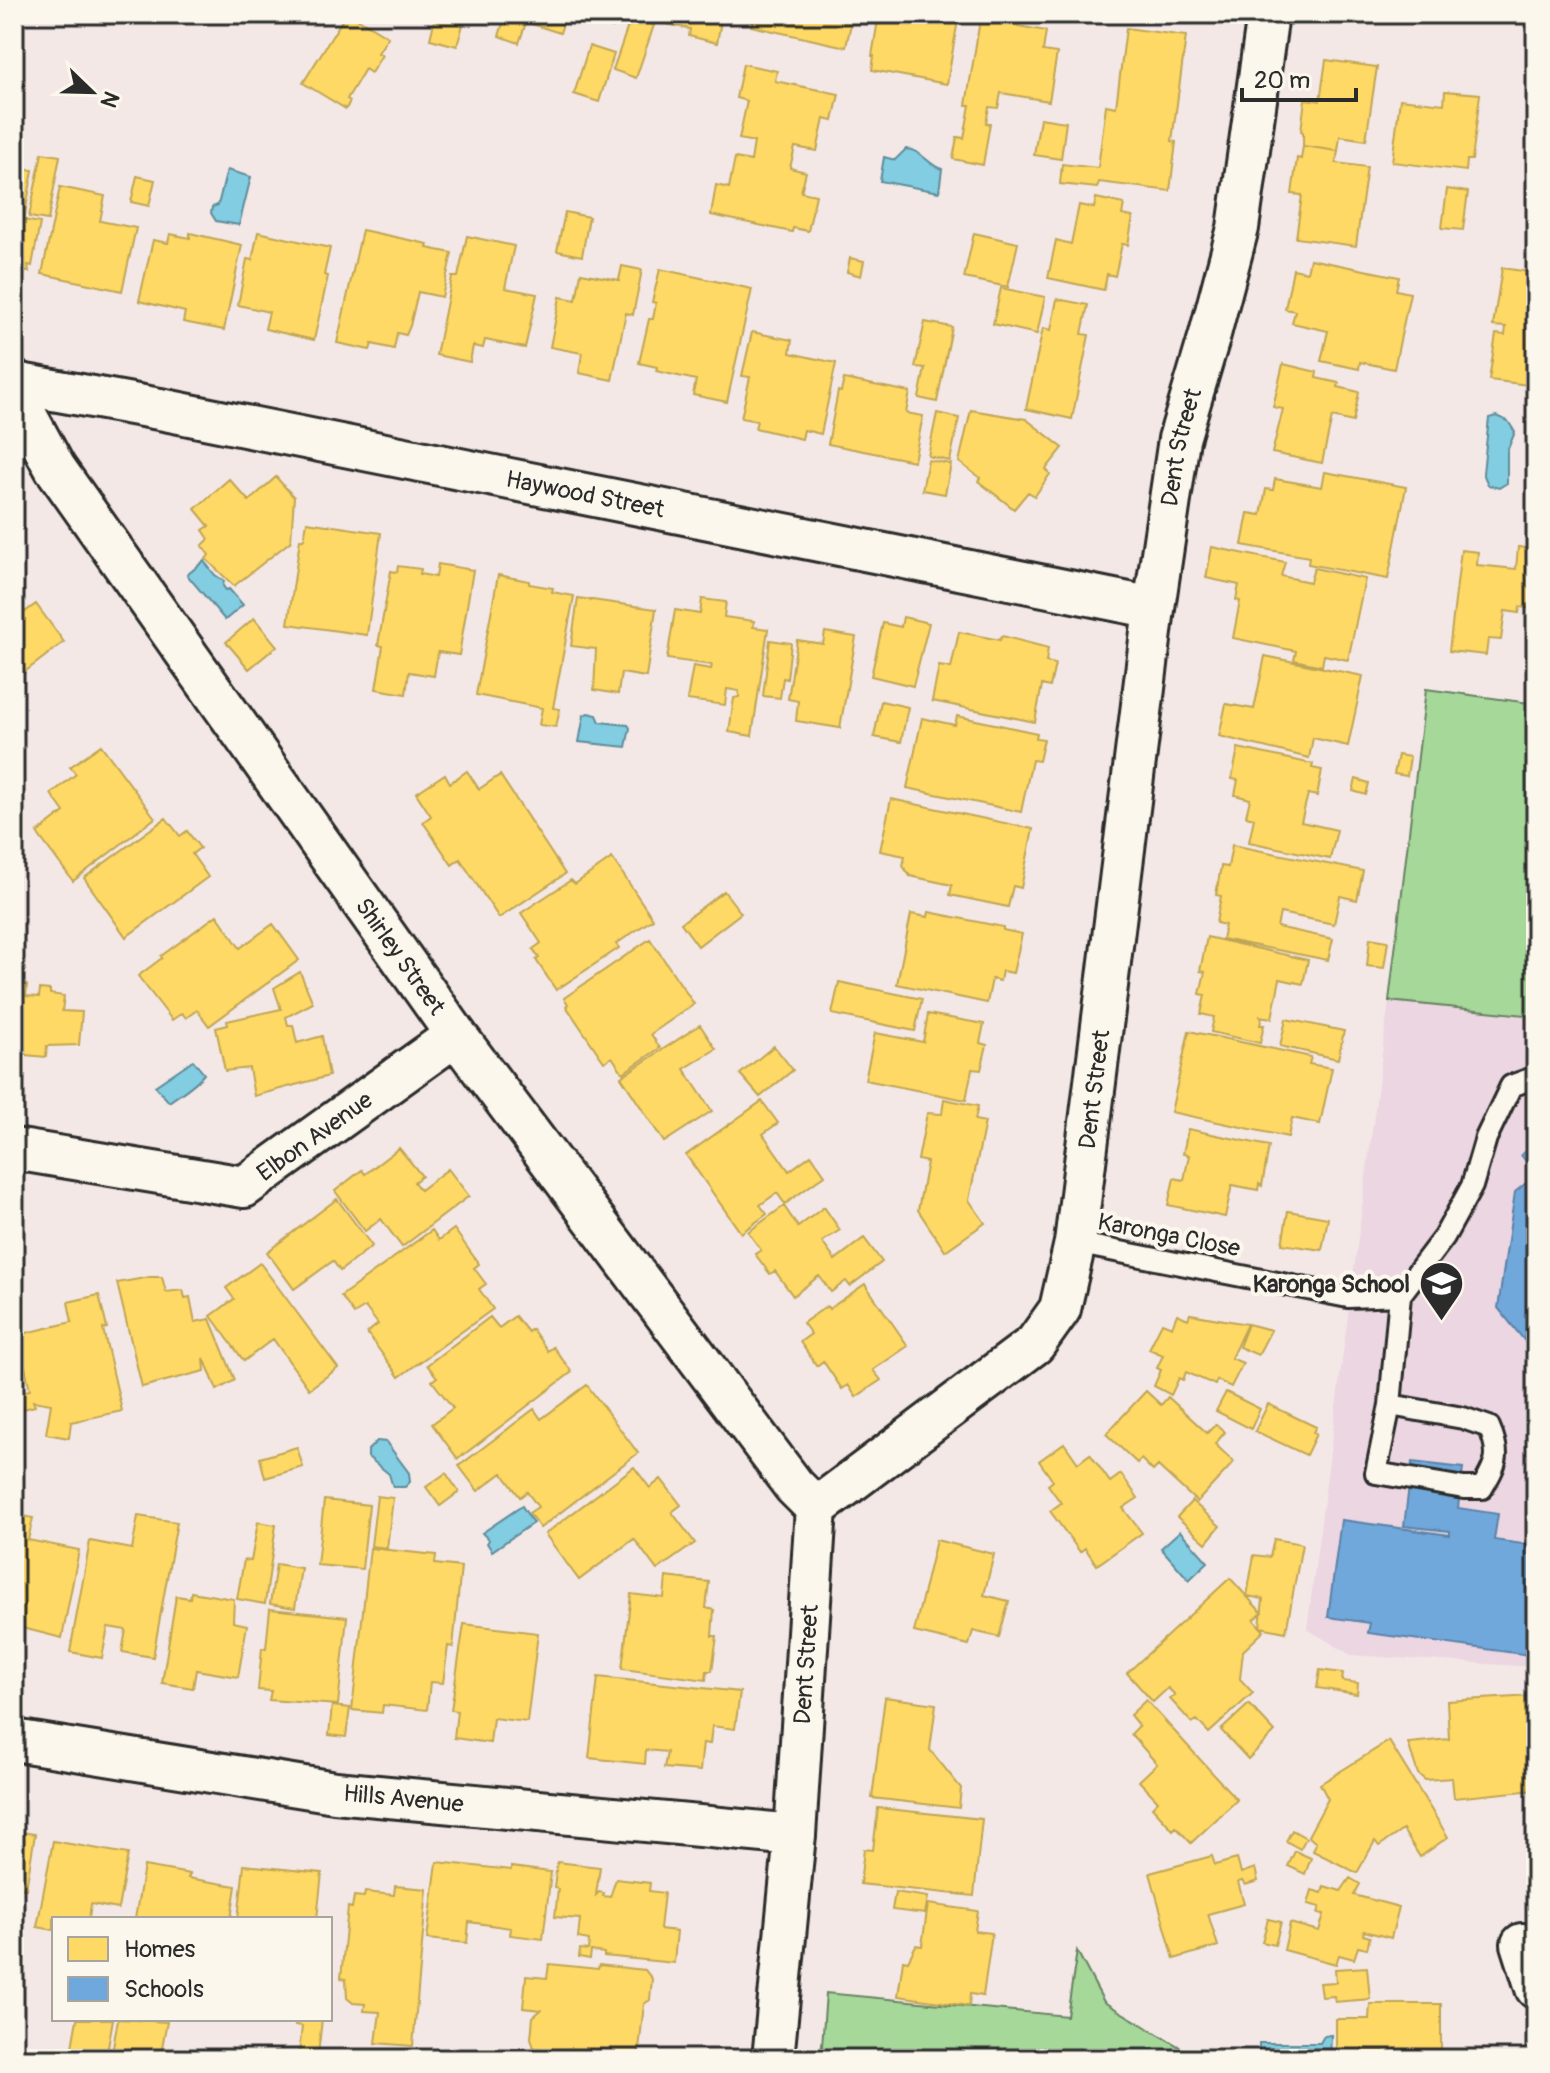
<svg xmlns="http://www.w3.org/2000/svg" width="1550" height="2073" font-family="Pangolin,sans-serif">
	<rect width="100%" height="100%" fill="#f4e8e7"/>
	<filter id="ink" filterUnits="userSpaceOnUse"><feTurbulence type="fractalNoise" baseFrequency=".0125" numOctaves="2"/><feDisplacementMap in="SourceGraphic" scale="16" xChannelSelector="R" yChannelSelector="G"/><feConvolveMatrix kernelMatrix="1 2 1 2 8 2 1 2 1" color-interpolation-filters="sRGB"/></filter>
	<g filter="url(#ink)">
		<!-- built -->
		<path fill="#ebd6e1" d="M1389,1001L1536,1016V1667L1351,1655L1307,1629Z"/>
		<!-- green -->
		<path fill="#a6d89a" stroke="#688262" stroke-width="2" d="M1426,689L1536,704V1016L1389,1001Z
			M1077,1951L1104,2002L1200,2059H821L826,1993L1067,2016Z"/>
		<!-- water -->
		<path fill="#82cde2" stroke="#5f8c99" stroke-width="2" d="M906,149C922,150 928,165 942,169L939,192L880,181L884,157L895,160Z
			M227,170L251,177L239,225L216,221L211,213L212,207L218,205Z
			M1496,416L1508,421L1515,432L1507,451V483L1499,488L1488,485L1483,473L1489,418Z
			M204,561L215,575L224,581L223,586L226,590L229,589L243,605L225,620L187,575Z
			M588,713L597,715L600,722L628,725L630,728L626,747L579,742L584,715Z
			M193,1060L204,1074C194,1086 181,1093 169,1102L155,1086Z
			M377,1441L386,1442L409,1473L410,1482L405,1487H393L389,1474L368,1457V1450Z
			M522,1506L533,1523L492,1551L487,1543L489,1540L482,1533Z
			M1180,1531L1208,1562L1189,1580L1161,1548Z
			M1331,2035L1330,2059H1259V2043H1320L1324,2036Z"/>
		<!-- homes -->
		<path fill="#ffd966" stroke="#bfa554" stroke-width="2" d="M346,14H350L388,37L378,53L382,55L371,73L365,69L347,99L350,101L346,109L303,83Z
			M436,14H466L457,46L430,39Z
			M506,14H529L519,43L499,36Z
			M535,14H617L613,28L566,14L560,33L532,24Z
			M648,14H727L722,15L717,43L689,36L690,29L647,20Z
			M753,14H853L846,47L751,26Z
			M879,14H959L947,84L872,70L874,56H872Z
			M981,14H1015L1012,25L1046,31L1043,51L1057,53L1049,101L1001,93L998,108L989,107L986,123H990L983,165L953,159L957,137L964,138L970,105H966Z
			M631,17L654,25L636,78L613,70Z
			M1126,28L1186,36L1172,141L1176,142L1170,191L1099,182L1097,188L1060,184L1062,164L1098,168L1106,105L1116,107Z
			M589,46L614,54L599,102L574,94Z
			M1326,60L1377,67L1366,140L1340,136L1338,151L1303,146V132L1301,131L1305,99L1320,101Z
			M743,64L777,71L775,81L839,94L833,121L824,119L817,151L795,147L790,168L806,172L801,192L816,195L808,231L793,228L792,232L711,215L716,185L729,188L735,158L751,161L754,142L739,139L747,101L736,98Z
			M1445,91L1480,94L1472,160H1467L1466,171L1392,162L1400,99L1444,104Z
			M1040,118L1066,122L1061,159L1034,155Z
			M1303,146L1338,151L1336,163L1367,167L1356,246L1296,238L1302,195L1292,194L1297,158L1301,159Z
			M42,153L60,156L48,220L29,217Z
			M14,167L33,170L24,220L40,223L32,266L28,265L29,272L14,271Z
			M137,176L155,180L149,206L131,202Z
			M60,187L105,196L100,221L136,228L122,291L42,274Z
			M1447,189L1468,192L1463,230L1442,228Z
			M1096,198L1124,204L1122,215L1133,217L1128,245L1122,244L1115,276L1107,274L1104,290L1048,278L1056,240L1071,244L1079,205L1094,208Z
			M565,212L589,217L582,256L557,251Z
			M362,230L428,244L427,248L452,253L442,297L418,292L410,326L406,335L397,333L394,349L372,344L370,350L337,343Z
			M258,232L330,248L324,275L328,276L314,340L265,329L269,312L238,305L247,259L252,260Z
			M190,233L242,245L224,330L183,322L185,312L139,301L153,240L168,243L170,234L190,238Z
			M974,233L1018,243L1008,287L964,278Z
			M467,236L514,246L505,288L537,294L525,348L485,340L483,348L473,346L470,362L436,355L452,277H458Z
			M850,258L864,261L861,276L847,272Z
			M1310,259L1399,277L1396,290L1410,293L1394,369L1360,362L1359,369L1321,361L1328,331L1292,323L1295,311L1285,309L1293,269L1307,272Z
			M622,266L642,270L633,315L626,313L612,380L579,373L582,353L550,347L560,297L576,300L581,273L619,280Z
			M1502,268L1536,273V386L1489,380L1496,334L1505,335L1506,327L1493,326Z
			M660,269L752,289L727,402L693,395L696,380L656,371L657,367L639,363L649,319H653L656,303L652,302Z
			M1001,288L1045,297L1037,334L993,324Z
			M1057,299L1088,305L1082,334L1089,335L1072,419L1026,409L1043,328L1051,330Z
			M925,322L952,327L937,402L919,398L925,368L915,367Z
			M752,332L792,340L790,353L836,363L821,434L804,430L802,439L755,428L757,421L741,418L750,377L742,376Z
			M1283,364L1317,372L1316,378L1339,383L1338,387L1359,392L1353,422L1332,417L1322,463L1272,453L1283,409L1273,407Z
			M844,379L910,392L906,413L923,416L914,461L828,444L838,391L841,392Z
			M971,410L1026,419L1063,448L1046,469L1050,474L1035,496L1028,492L1014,509L978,481L980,478L959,462Z
			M937,413L959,418L950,461L928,456Z
			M928,460L951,464L945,494L922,490Z
			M1325,472L1406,487L1388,579L1308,564L1309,557L1242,545L1248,513L1261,515L1266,489L1273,490L1275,479L1322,487Z
			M276,477L294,497L291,541L234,586L206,559L209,555L202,546L209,539L203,530L209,526L195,509L229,479L249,501Z
			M307,522L381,533L367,635L288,624L300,539H304Z
			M1533,544H1536V609L1520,607L1519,613L1505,611L1501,640L1488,639L1486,655L1449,651L1461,550L1478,552L1477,565L1516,569L1518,547L1533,549Z
			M1212,547L1285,562L1281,576L1310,582L1314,568L1365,579L1348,660L1324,655L1322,666L1294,660L1296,651L1233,638L1240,601L1236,600L1239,585L1206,578Z
			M438,564L473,570L459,655L438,652L434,676L409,672L406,694L376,689L383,646L378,645L391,571L397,572L398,566L421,569L420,574L436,577Z
			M498,575L529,581V584L553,588L552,592L574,596L553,708L560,709L556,727L539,725L542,708L476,695Z
			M578,598L656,609L646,677L621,673L618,694L594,690L596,649L571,646Z
			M702,599L726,602L724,617L754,621L753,627L768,629L752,736L729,732L734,698L739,697V691L727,689L725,705L687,700L693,666L711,669L712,665L667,659L675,610L700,614Z
			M36,604L64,642L14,680V620Z
			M903,617L929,623L913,686L871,676L883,623L901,627Z
			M254,618L277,646L249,669L226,642Z
			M825,632L856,637L840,728L796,721L798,701L788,699L797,640L823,644Z
			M959,632L1000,640L1002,636L1048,648L1046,662L1055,664L1050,687L1042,685L1035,722L932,701L939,666L951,668Z
			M770,640L791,643L787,679L783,678L780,698L763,696Z
			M1265,656L1363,676L1348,746L1313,738L1309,758L1219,736L1226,704L1254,709Z
			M881,701L908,707L901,742L874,737Z
			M957,716L1037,733L1036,738L1044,739L1039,761L1032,760L1021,812L907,788L922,718L955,725Z
			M101,745L155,818L73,881L37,833L64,812L51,794L76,774L70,767Z
			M1238,748L1313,764L1312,768L1322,770L1317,796L1308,794L1301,822L1337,830L1330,859L1249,842L1254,818L1246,816L1250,799L1235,795L1238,780L1232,779Z
			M1398,755L1410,757L1407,776L1394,774Z
			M467,771L479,789L500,775L565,874L499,918L460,859L452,865L423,822L431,816L416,793L445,774L450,783Z
			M1356,779L1369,783L1366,795L1353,791Z
			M891,799L1033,829L1021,888L1013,886L1008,907L950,895L952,885L910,876L903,866L905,856L880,851Z
			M166,818L180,836L187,831L200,848L192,854L208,877L126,937L84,878Z
			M1232,845L1363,871L1357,900L1340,896L1334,924L1280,913L1277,927L1333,939L1328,960L1222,939L1225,925L1216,923L1221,896L1216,895L1221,866L1228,867Z
			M612,858L653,919L616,944L619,948L556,990L536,960L539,958L533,949L541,943L521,913L571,880L575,884Z
			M724,891L741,913L698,946L681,923Z
			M929,912L1003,927V930L1022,934L1013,973L1002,971L1000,981L992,979L987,1003L897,984L911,914L928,917Z
			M217,915L240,948L273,924L299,960L209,1026L197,1010L186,1018L182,1013L172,1020L138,976L162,958L161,956Z
			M1207,937L1308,960L1303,984L1280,979L1272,1018L1259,1016L1262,1017L1260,1025H1264L1260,1043L1211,1032L1214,1017L1201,1014L1205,995L1200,994L1205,972L1200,971Z
			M1370,938L1388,941L1384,968L1367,966Z
			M650,939L694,1004L651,1034L660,1048L623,1073L612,1057L604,1062L566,1006L568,1004L564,998Z
			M300,972L313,1003L286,1017L288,1025H293L297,1043L322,1036L329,1076L254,1096L249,1068L225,1071L216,1028L228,1025L227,1021L281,1009L274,988Z
			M839,982L922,999L915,1031L832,1014Z
			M14,984L27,985L26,996L39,997L40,989L50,990V994L64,996L62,1011L82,1012L79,1045L47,1046L46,1057L14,1054Z
			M928,1014L984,1024L980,1043L987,1045L981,1070L972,1069L966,1100L865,1080L875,1033L923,1042Z
			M1286,1019L1344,1031L1338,1059L1280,1046Z
			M700,1025L716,1049L684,1069L712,1111L664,1142L621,1077Z
			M1189,1031L1311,1057L1309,1064L1332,1068L1320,1124L1292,1118L1288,1137L1171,1112Z
			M774,1046L793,1070L760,1097L740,1074Z
			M944,1099L978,1106L975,1120L985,1122L969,1200L985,1223L945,1251L918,1210L927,1162L918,1160L927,1113L942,1114Z
			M762,1101L778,1123L763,1134L789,1171L811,1155L825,1175L785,1204L777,1193L760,1205L767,1214L741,1233L686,1155Z
			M1188,1129L1269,1146L1262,1186L1259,1184L1258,1190L1232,1185L1225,1217L1168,1205L1174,1178L1184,1180L1189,1155L1183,1154Z
			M399,1148L422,1176L414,1182L420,1190L448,1169L469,1196L402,1247L381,1219L365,1231L335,1191L362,1170L365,1174Z
			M337,1199L372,1246L340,1271L333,1261L294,1289L267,1252Z
			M784,1206L798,1227L824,1207L840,1230L822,1242L835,1260L864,1238L882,1262L850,1286L846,1281L831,1292L819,1276L793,1296L775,1271L770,1274L755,1254L761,1250L748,1232Z
			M1288,1211L1328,1218L1322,1250L1282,1244Z
			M454,1229L479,1264L474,1268L486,1284L479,1289L493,1309L399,1377L367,1333L378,1324L365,1307L354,1314L341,1296L432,1230L439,1240Z
			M260,1263L338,1368L309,1389L273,1339L244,1361L211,1316L234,1299L226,1288Z
			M150,1277H162L166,1292L183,1290L185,1298L190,1297L195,1322L210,1319L235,1380L217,1390L204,1358L205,1371L142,1387L117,1283Z
			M865,1284L908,1346L873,1370L881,1380L856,1397L848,1385L842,1389L823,1361L817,1366L800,1342L811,1334L803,1323L827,1306L829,1309Z
			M99,1295L107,1328L103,1329L122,1411L71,1422L69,1438L46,1434L51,1404L33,1401L35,1406L19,1410L15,1393L30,1390L18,1335L72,1322L68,1302Z
			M1177,1314L1188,1319L1190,1314L1247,1324L1231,1358L1243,1363L1231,1387L1217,1380L1215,1385L1186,1372L1183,1380L1179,1378L1171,1395L1154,1386L1161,1370L1157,1368L1163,1355L1149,1349L1162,1323L1172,1327Z
			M515,1316L528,1332L532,1329L548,1351L553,1347L572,1372L458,1459L432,1424L453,1408L432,1381L437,1377L427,1365L490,1317L499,1328Z
			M1248,1324L1271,1330L1258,1355L1239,1347Z
			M587,1385L638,1453L540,1528L529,1513L538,1507L527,1492L520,1497L502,1473L478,1491L459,1466L534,1409L541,1419Z
			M1146,1391L1161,1405L1168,1397L1207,1433L1216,1424L1225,1432L1215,1444L1234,1462L1197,1502L1158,1466L1153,1471L1141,1459L1137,1463L1106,1434Z
			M1226,1392L1260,1409L1251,1429L1216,1411Z
			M1268,1404L1316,1427L1313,1432L1316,1434L1306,1455L1255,1431Z
			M1064,1443L1078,1463L1090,1454L1110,1482L1121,1474L1138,1498L1123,1508L1142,1533L1097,1565L1085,1548L1080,1552L1050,1511L1061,1503L1048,1485L1053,1481L1039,1461Z
			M297,1447L303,1467L265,1478L260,1458Z
			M634,1467L650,1488L661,1479L681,1505L672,1512L695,1543L657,1570L634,1539L579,1580L545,1534Z
			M446,1473L459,1492L440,1506L426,1487Z
			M377,1496L393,1498L387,1548L371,1546Z
			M324,1500L369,1505L362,1569L317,1565Z
			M1192,1501L1220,1526L1206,1543L1177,1517Z
			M14,1514L33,1518L28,1540L79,1550L62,1638L14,1626Z
			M138,1516L177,1522L153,1657L122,1652L126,1630L108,1627L102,1658L70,1652L90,1541L132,1549Z
			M258,1522L276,1525L265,1604L237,1599L244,1560L251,1561Z
			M1274,1539L1302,1544L1286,1632L1260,1627L1263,1599L1247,1596L1254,1555L1270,1557Z
			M936,1540L994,1554L984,1595L1009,1601L999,1637L973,1631L969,1645L914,1632Z
			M370,1548L436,1555L435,1564L461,1567L453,1647L448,1646L443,1683L430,1682L427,1710L383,1705L382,1713L352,1710Z
			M276,1564L301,1568L295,1608L270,1604Z
			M666,1577L709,1582L706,1608L714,1610L712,1636H717L712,1671H707L706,1680L622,1669L631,1594L664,1598Z
			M1230,1578L1262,1613L1254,1620L1264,1631L1243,1651L1240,1679L1253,1693L1209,1733L1197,1720L1192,1723L1170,1699L1175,1695L1168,1688L1153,1702L1127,1673Z
			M191,1592L234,1599L233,1622L247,1625L238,1677L196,1670L193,1688L162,1683L176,1596L190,1598Z
			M270,1609L347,1617L338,1705L269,1700L271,1691L258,1690L262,1648H266Z
			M464,1624L538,1633L527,1722L493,1718L490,1743L454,1738L457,1711L451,1710Z
			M1320,1670L1343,1673L1342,1681L1358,1683L1357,1694L1317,1688Z
			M598,1677L740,1692L735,1729L712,1726L710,1744L703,1743L700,1771L664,1768L667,1752L646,1750L645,1764L589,1758Z
			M1533,1696L1536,1732V1790L1454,1798L1452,1778L1425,1780L1418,1774L1408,1743L1449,1739L1447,1701Z
			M885,1697L936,1704L930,1750L961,1788L959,1808L872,1798Z
			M1146,1700L1237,1800L1191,1843L1176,1827L1173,1830L1152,1807L1158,1801L1139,1781L1157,1764L1131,1734L1139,1726L1130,1715Z
			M1249,1704L1275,1732L1248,1759L1221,1730Z
			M332,1706L350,1708L346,1737L329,1735Z
			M1389,1741L1448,1837L1420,1857L1403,1830L1379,1846L1375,1841L1357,1873L1313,1851L1316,1843L1308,1836L1328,1799L1320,1784Z
			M878,1808L982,1819L974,1896L860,1884L864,1849L873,1850Z
			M1292,1830L1306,1838L1300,1849L1286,1841Z
			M14,1831L35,1834L26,1889L14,1887Z
			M53,1841L128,1854L118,1909L91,1904L89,1919H54V1930L37,1927Z
			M1295,1851L1311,1858L1305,1874L1288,1866Z
			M1212,1856L1215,1865L1237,1859L1241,1873L1255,1868L1258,1881L1245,1885L1242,1881L1238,1882L1244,1904L1208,1914L1218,1946L1174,1959L1150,1873Z
			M437,1862L511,1870V1867L551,1872L543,1939L510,1935L511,1928L469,1922L467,1943L427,1939Z
			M557,1862L600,1867L596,1895L599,1892L604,1893L603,1896L610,1897L616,1879L650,1883L649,1891L664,1893L660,1929L677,1931L674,1963L604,1956V1953L591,1951L590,1959L579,1957L580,1949L588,1950L589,1940L578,1938L580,1919L555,1917L558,1889L554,1888Z
			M244,1865L322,1873L317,1919H238Z
			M144,1866L190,1874L188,1878L236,1886L231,1919H135Z
			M1350,1878L1360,1884L1354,1895L1399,1907L1391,1938L1364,1931L1363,1935L1370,1937L1367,1949L1358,1947L1354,1959L1339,1955L1336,1964L1284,1950L1290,1923L1319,1931L1324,1914L1318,1913L1320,1907L1308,1904L1312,1890L1322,1893L1324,1886L1341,1891Z
			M395,1886L427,1889L413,2046L376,2043L380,2012L364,2011L365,2004L353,2003L347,1998L346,1979L341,1978L348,1907L352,1908L354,1896L364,1897L365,1892L394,1895Z
			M895,1892L928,1897L925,1914L892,1910Z
			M928,1904L978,1911L975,1931L992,1933L983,1996L970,1994L969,2006L898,1996L903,1960L908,1961L916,1945L922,1946Z
			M1268,1919L1281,1922L1275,1945L1262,1942Z
			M549,1964L598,1969L599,1965L645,1970L652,1979L650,2000L644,2004L638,2059L534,2048L531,2038L533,2017L541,2010L523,2008L526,1976L547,1978Z
			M1367,1967L1370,1999L1335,2002L1334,1996L1322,1997L1320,1983L1336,1982L1335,1969Z
			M1370,2004H1441V2059H1384V2051H1366V2059H1350V2051H1336V2019H1369Z
			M77,2019H113L106,2059L71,2053Z
			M118,2019L167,2022L160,2059H111Z
			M296,2019H322L318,2055L299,2053L302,2026L295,2025Z
			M323,2052L374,2058L322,2059Z
			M521,2052L592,2059H520Z"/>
		<!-- schools -->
		<path fill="#6fa8dc" stroke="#5b82a7" stroke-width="2" d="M1536,1143V1174L1521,1155Z
			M1536,1175V1355L1498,1308L1515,1192Z
			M1412,1462L1463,1468L1458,1508L1498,1514L1494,1540L1536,1546V1656L1368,1633L1370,1623L1328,1617L1341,1520L1450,1535V1531L1404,1526Z"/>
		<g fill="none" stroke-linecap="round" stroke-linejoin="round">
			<defs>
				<path id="lane" d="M1075,1243L1348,1297L1400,1295L1444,1237L1472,1186L1486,1138L1511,1086L1533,1078L1536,1079
					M1390,1405L1376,1473L1464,1488H1482C1497,1463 1501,1454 1489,1427L1463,1418L1390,1405L1400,1295"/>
				<g id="street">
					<path id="s1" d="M14,383L165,410L1154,608"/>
					<path id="s2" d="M21,384L25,413L55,468L456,1035L794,1486L816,1508"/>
					<path id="s3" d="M14,1149L244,1187L456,1035"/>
					<path id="s4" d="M14,1740L335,1792L795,1835"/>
					<path d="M1522,1944L1536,1988"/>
					<path id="s5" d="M773,2059L795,1835L816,1508L1035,1344L1060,1309L1075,1243L1154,608L1179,439L1209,338L1238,228L1268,14"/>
				</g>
			</defs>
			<!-- lane casing -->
			<use href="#lane" stroke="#2b2b2b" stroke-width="26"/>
			<!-- street casing -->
			<use href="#street" stroke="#2b2b2b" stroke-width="46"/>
			<!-- lane -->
			<use href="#lane" stroke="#fbf7ec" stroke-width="20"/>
			<!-- street -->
			<use href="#street" stroke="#fbf7ec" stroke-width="40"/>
		</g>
	</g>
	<!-- icons -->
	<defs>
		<symbol id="school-pin" viewBox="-11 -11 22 30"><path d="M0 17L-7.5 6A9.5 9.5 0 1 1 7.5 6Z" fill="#2b2b2b" stroke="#fbf7ec"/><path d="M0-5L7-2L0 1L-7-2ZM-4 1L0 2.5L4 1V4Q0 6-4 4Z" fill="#fff"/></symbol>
	</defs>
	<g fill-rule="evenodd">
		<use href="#school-pin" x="1416" y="1258" width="51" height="69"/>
	</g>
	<g text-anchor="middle" stroke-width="8" stroke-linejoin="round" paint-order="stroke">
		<!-- street labels -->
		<g font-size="24" fill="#2b2b2b" stroke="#fbf7ec">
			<text dy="8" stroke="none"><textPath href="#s5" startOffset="1740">Dent Street</textPath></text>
			<text dy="8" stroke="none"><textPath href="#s1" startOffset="582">Haywood Street</textPath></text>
			<text dy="8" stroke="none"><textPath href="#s2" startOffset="690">Shirley Street</textPath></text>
			<text dy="8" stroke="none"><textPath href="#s5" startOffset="1092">Dent Street</textPath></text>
			<text dy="8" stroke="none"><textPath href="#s3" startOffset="320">Elbon Avenue</textPath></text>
			<text transform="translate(1169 1235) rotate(11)" y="8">Karonga Close</text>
			<text dy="8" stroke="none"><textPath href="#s5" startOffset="396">Dent Street</textPath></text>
			<text dy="8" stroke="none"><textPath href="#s4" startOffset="394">Hills Avenue</textPath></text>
		</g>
		<!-- poi labels -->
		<g font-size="24" font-weight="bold" fill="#2b2b2b" stroke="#fbf7ec" text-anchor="end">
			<text x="1410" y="1292">Karonga School</text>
		</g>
	</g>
	<!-- margin -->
	<rect width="1550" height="2073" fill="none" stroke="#fbf7ec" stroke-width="48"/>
	<rect x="24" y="24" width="1502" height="2025" fill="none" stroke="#2b2b2b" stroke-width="3" filter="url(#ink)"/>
	<!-- legend -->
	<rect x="52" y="1917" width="280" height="104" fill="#fbf7ec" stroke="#a8a59f" stroke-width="2"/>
	<rect x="68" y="1937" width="40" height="24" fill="#ffd966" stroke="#a8a59f" stroke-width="2"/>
	<text x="124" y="1957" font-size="24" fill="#2b2b2b">Homes</text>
	<rect x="68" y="1977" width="40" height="24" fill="#6fa8dc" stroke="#a8a59f" stroke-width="2"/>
	<text x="124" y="1997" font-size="24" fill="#2b2b2b">Schools</text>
	<!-- north arrow -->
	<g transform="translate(92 92) rotate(113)" stroke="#fbf7ec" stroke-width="6" paint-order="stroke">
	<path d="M0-6L14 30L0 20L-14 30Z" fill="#2b2b2b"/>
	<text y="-12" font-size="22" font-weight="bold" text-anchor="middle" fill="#2b2b2b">N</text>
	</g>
	<!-- scale -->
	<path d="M1242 88v12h114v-12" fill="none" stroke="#2b2b2b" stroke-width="4"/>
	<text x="1254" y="88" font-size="24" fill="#2b2b2b" stroke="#fbf7ec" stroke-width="6" paint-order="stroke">20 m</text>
</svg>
